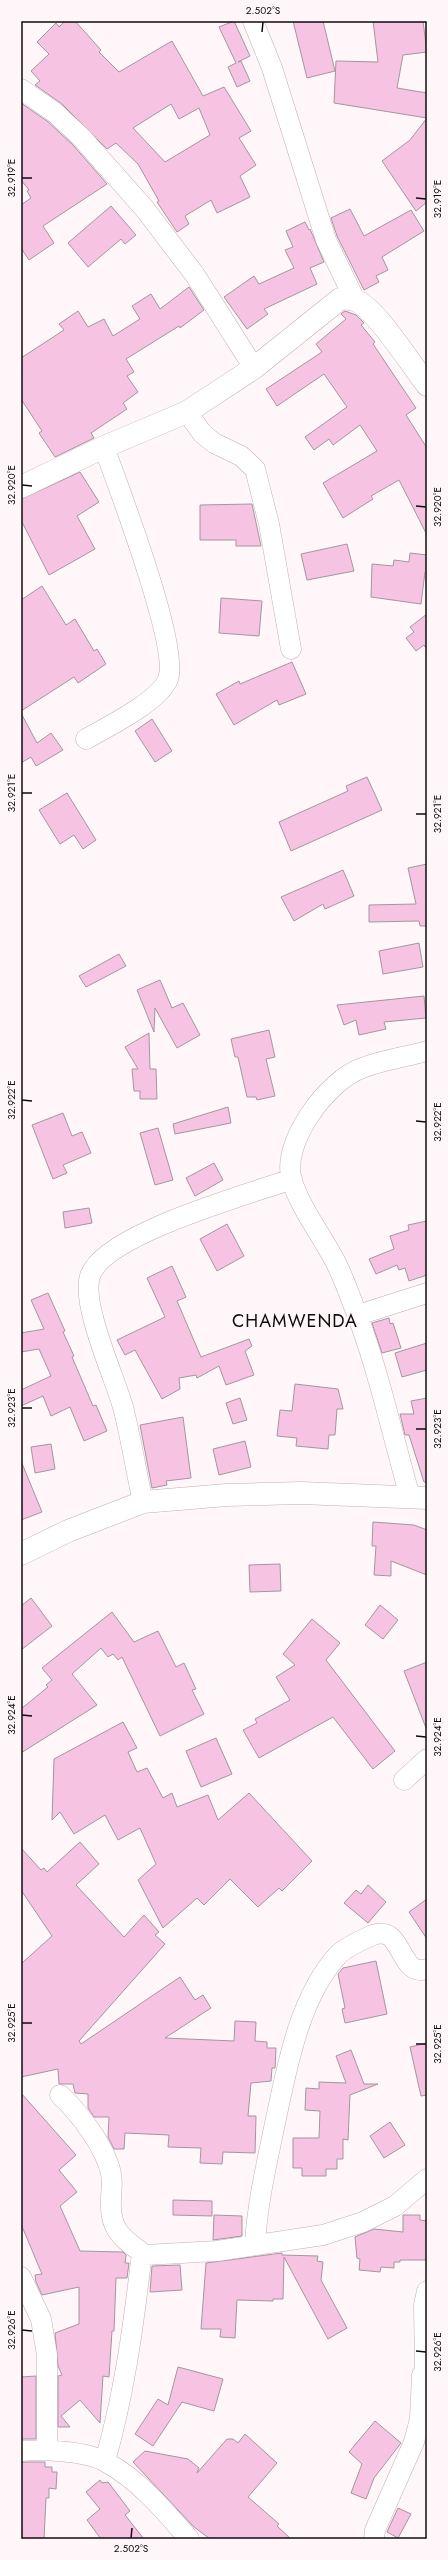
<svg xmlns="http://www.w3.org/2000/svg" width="448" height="2560" font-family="Jost,sans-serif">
	<rect width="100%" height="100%" fill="#fef6f8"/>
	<!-- building -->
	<path fill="#f7c3e2" stroke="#a5969e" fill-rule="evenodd" d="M65,21H75L101,50L99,52L119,72L172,41L203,96L224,87L251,131L239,138L256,165L240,176L250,197L217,213L211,200L185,216L189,224L177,232L157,202L159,201L138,164L116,143L107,149L62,104L35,85L40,81L31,71L49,54L37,42L56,23L59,27ZM171,104L179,119L199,108L210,135L165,162L133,128Z
		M234,21L250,56L238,62L241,61L250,81L237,87L228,67L236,63L219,27Z
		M293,21H323L335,71L307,78Z
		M373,21H423L427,52L403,55L397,88L427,93V202L416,211L382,161L410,140L427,118L334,103L336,61L378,62Z
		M21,103L47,121L73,145L107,184L43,226L54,243L29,260L21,248V205L31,198L27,191L29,190L21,180Z
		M111,206L136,235L125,244L121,239L88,267L68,243Z
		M350,209L364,236L411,210L424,231L382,257L388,270L376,276L379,282L364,290L337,236L331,218Z
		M305,222L309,230L310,229L324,262L310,268L317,284L264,309L268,314L247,329L224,297L254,276L259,284L294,268L285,250L293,247L286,231Z
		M189,287L204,310L180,328L179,326L126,359L134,372L127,376L138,392L123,403L127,409L91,433L94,438L55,457L39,433L42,431L21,399V358L64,330L59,324L78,311L88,327L104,319L113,336L140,319L132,306L151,294L160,309Z
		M345,311L356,315L364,323L361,325L375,342L373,344L416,408L406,415L427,448V535L399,480L371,496L373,499L343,518L323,483L377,451L360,425L333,445L329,439L314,450L305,437L347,407L324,374L277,406L266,389L322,352L316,344L346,319L341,314Z
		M80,472L99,502L77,516L95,549L49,575L21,520V499Z
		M252,504L261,546H236V540H200V505Z
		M347,544L354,571L307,580L301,554Z
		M410,553L427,555V572H425L421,604L371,597L372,564L393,566L394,560L409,562Z
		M42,586L66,625L75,619L94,651L97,649L106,664L78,683L74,677L21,711V600Z
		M221,598L262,601L259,636L219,633Z
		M427,614V650L424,645L416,651L406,638L414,632L410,627Z
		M292,662L306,694L279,705L277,700L234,725L216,694L239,681L240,684Z
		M21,713L37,743L51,733L63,750L36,766L31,757L21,763Z
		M152,719L172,751L155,762L135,731Z
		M367,777L382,810L291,851L279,822L348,791L346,786Z
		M67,793L96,840L83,849L74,835L60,844L39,810Z
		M427,864V926H420L419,921L369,922V905L416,904L408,868Z
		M343,870L354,896L325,909L323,904L294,921L281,897Z
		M419,943L423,967L383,974L379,951Z
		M119,954L126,966L86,987L79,976Z
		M160,980L172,1008L183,1003L200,1035L177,1048L155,1008L154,1032L137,990Z
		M424,996L426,1018L384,1022L386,1029L359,1035L356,1020L344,1025L337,1005Z
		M269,1030L275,1057L266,1059L275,1096L257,1100L256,1097H247L238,1057H235L231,1039Z
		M149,1033L150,1069H156L157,1099H140V1091H134L132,1069H138L125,1047Z
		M228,1107L231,1123L175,1134L173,1124Z
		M63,1113L72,1136L82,1132L91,1153L63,1165L67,1173L53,1179L32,1125Z
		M158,1128L173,1180L155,1185L140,1133Z
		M214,1163L223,1180L195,1196L186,1178Z
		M89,1208L92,1223L65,1228L63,1212Z
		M427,1221V1275L409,1281L405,1268L399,1270L397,1265L376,1274L369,1259L394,1249L390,1236L409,1230L408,1225Z
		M227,1224L244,1256L217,1271L200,1239Z
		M172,1266L186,1297L177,1301L201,1357L249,1339L252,1346L245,1351L254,1375L226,1385L219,1366L197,1378L196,1375L179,1378L180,1389L162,1399L135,1350L125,1355L117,1340L165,1317L147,1278Z
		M48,1293L65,1331L63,1332L74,1356L72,1357L93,1406L96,1405L107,1431L84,1441L70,1407L51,1416L43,1396L21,1406V1390L51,1376L39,1349L21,1352V1333L44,1329L31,1300Z
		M389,1318L390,1324L393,1323L401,1348L382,1353L372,1323Z
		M427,1343V1370L402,1377L395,1353Z
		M295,1384L338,1389L343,1409H337L335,1435H329L328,1449L296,1446L297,1438L277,1436L280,1410L292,1411Z
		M240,1398L247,1420L233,1424L226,1403Z
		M427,1398V1482H424L409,1435H405L400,1414H414L411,1401Z
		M183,1417L191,1478L166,1481L167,1485L152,1488L140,1425Z
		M245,1441L251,1467L219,1475L213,1449Z
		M51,1444L55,1469L35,1473L31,1447Z
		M21,1461L42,1512L21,1520Z
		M373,1522L414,1525L427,1530V1575L391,1561V1576L374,1575L376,1546H372Z
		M280,1564L281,1591L250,1592L249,1565Z
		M31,1598L52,1626L21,1650V1606Z
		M380,1605L398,1620L383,1639L365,1625Z
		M112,1612L134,1642L158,1631L176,1667L184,1663L196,1689L192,1690L204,1714L160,1736L122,1657L118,1660L113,1654L108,1657L101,1648L72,1674L97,1705L21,1753V1709L48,1687L46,1685L52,1680L42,1668Z
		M312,1619L340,1643L326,1660L395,1751L373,1769L333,1717L259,1758L243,1730L257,1723L255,1719L290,1700L276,1677L295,1665L283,1654Z
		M427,1662V1728H426L404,1671Z
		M123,1722L137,1748L128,1752L137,1772L147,1768L163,1798L172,1793L177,1807L208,1795L218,1820L249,1793L312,1861L282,1891L279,1888L258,1907L230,1879L204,1905L197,1898L163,1928L138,1880L156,1864L140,1828L118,1840L105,1815L74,1834L60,1812L52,1820L54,1759Z
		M216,1738L232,1774L201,1787L186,1751Z
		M80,1842L99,1864L76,1885L124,1937L144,1915L159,1932L155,1935L165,1944L79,2041L81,2044L180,1977L195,2000L203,1995L211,2008L165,2038L234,2041L235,2021L256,2022L255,2041L267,2042V2048H276L275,2068H272L271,2081L251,2083L248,2116H256L255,2153L223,2152L222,2164L200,2163L201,2148L168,2147L169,2135L125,2133L124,2149H114L108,2137L109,2117H94L88,2108V2094L75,2093L73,2084H59L58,2069L21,2077V1964L52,1936L21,1890V1848L41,1870L44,1868L47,1872Z
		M368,1885L386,1902L368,1923L344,1903L356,1890L361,1894Z
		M427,1899V1939L409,1912Z
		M376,1961L387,2014L345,2023L342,2009L345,2008L338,1974L343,1968Z
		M427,2043V2095L421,2096L410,2047Z
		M351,2050L364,2084H378L350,2095L348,2140L343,2139V2159H337V2169H326V2176H302V2168H293V2138H319L320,2111L305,2110L306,2088L319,2089V2082L346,2083L336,2056Z
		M21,2093L76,2155L59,2170L77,2192L60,2206L80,2251L123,2252L126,2255L125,2263H129L127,2278H116L114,2331H112L109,2377L103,2376L100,2423L80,2400L61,2416L70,2427H58V2376L62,2375L58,2366L55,2333L79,2324V2287L42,2295L36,2282L35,2275L42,2274L21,2224Z
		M390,2122L405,2145L384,2158L370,2136Z
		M173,2200L212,2201V2216L173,2215Z
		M214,2215L242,2216V2236L213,2240Z
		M403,2215H420V2220L427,2221V2260H400V2262H394V2268L381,2267L380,2272L359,2270L360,2259L357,2258L355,2237L374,2229L403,2232Z
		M282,2253V2255L318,2256L317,2261L323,2262L321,2280L347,2328L328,2339L284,2257L283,2299H273V2301L237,2300L235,2338L220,2337L221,2329H201L206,2263Z
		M180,2265L182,2290L150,2292L152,2266Z
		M178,2367L223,2379L214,2411L182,2402L153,2446L135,2434L158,2399L168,2405Z
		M36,2376V2439H21V2377Z
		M375,2421L401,2443L374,2478L366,2499L351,2493L362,2464L349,2452Z
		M245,2434L277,2463L248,2497L279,2524L277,2526L291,2539H210L194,2527L133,2462L145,2451L188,2459L199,2468L197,2473L227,2439H233L238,2443Z
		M21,2462H45V2467H52V2472H57L56,2489L49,2488V2498H46L44,2539H21Z
		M100,2480L102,2483L108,2482L130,2511L125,2515L144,2539H101L87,2520L100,2509L86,2492Z
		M398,2508L411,2514L398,2538L387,2532Z"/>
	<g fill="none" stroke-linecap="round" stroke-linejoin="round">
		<defs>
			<path id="street" d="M253,21L272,68L326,240L355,300
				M21,89L54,112L81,137L144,208L195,275L254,368
				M187,412L202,433L214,443L241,456L255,469L269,524L291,649
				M86,739C107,727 160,701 168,679C180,647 118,486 104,447
				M358,1315L427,1293
				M410,1497C393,1437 379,1373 357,1314C350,1297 344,1278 335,1261C321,1234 302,1211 292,1181C280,1143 328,1080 362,1068C383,1060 406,1057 427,1051
				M143,1502C136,1471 131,1438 123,1407C114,1376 81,1304 90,1276C103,1234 250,1194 292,1179
				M404,1780L427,1759
				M60,2095C79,2112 106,2148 111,2174C113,2182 111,2191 111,2199C109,2230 122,2238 145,2255
				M255,2245C257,2205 266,2167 274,2128C286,2073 298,1997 339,1954C346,1947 364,1939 373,1935C404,1924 398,1978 427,1969
				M21,2277L41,2319L47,2355V2449
				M425,2370L424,2305L427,2291
				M21,2451C43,2449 86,2451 106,2462C139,2480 165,2511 189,2539
				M105,2461C124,2395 133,2329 141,2261L145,2255L217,2251L323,2235L363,2222L395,2206L427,2179
				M374,2539L375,2530L414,2442L420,2419L422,2375L427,2370"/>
			<path id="secondary" d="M21,487L104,447L187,412L254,368L340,299C345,299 350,298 355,300C375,307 412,366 427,385
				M21,1554L68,1531L143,1502L227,1495L301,1493L427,1498"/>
		</defs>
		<!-- street casing -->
		<use href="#street" stroke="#c2afb3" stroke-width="21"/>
		<!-- secondary casing -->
		<use href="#secondary" stroke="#c2afb3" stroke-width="23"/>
		<!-- street -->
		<use href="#street" stroke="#fff" stroke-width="20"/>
		<!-- secondary -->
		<use href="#secondary" stroke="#fff" stroke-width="22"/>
	</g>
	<!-- ticks -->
	<path fill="none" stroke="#110b0c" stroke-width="1.5" d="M262,32L263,22M22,178H32M416,198L426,199M22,485L32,486M416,506L426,507M22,793H32M416,814H426M22,1100L32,1101M416,1121L426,1122M22,1408H32M416,1429H426M22,1715L32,1716M416,1736L426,1737M22,2023H32M416,2044H426M22,2330L32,2331M416,2351L426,2352M131,2538L132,2528"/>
	<g text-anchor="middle" stroke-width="3.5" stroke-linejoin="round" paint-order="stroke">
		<!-- quarter labels -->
		<g font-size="18" letter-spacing="1" fill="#110b0c" stroke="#fef6f8">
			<text x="295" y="1327">CHAMWENDA</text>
		</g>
	</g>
	<!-- border -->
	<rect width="448" height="2560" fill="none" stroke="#fef6f8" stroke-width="44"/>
	<rect x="22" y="22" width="404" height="2516" fill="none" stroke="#110b0c" stroke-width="1.5"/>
	<g font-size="10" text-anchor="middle" fill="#110b0c">
		<text x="263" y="14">2.502°S</text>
		<text transform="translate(11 178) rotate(-90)" y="4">32.919°E</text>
		<text transform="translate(437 199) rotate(-90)" y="4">32.919°E</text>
		<text transform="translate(11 485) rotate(-90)" y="4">32.920°E</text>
		<text transform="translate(437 507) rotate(-90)" y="4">32.920°E</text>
		<text transform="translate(11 793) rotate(-90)" y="4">32.921°E</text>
		<text transform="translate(437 814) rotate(-90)" y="4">32.921°E</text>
		<text transform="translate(11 1100) rotate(-90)" y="4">32.922°E</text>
		<text transform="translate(437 1122) rotate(-90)" y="4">32.922°E</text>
		<text transform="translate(11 1408) rotate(-90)" y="4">32.923°E</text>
		<text transform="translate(437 1429) rotate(-90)" y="4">32.923°E</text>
		<text transform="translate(11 1715) rotate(-90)" y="4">32.924°E</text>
		<text transform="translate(437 1737) rotate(-90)" y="4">32.924°E</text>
		<text transform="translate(11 2023) rotate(-90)" y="4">32.925°E</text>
		<text transform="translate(437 2044) rotate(-90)" y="4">32.925°E</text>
		<text transform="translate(11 2330) rotate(-90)" y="4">32.926°E</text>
		<text transform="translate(437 2352) rotate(-90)" y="4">32.926°E</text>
		<text x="131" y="2552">2.502°S</text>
	</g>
</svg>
